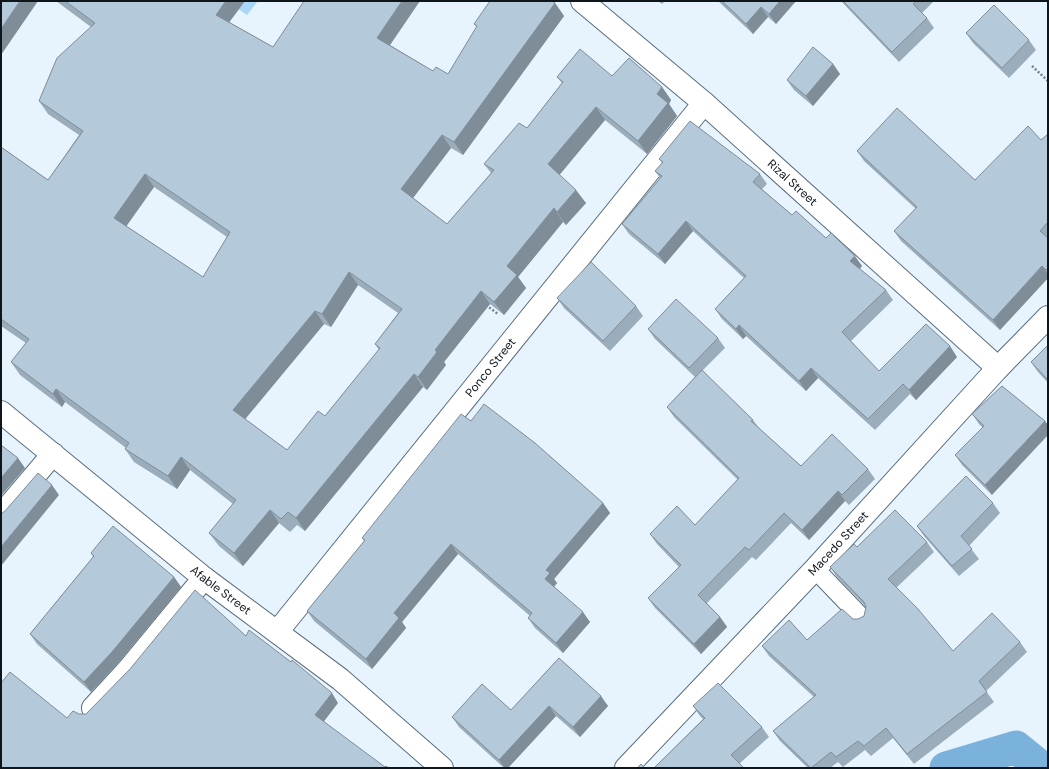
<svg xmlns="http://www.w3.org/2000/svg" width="1049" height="769" font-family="'DM Sans',sans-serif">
	<rect width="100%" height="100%" fill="#e7f4fe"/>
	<!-- green -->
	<path fill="#a9d5f7" d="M227,1H258L247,15Z"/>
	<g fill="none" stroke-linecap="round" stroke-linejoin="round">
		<!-- canal -->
		<path stroke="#7bb2db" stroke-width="33" d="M946,768L1016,747L1042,768"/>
		<defs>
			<path id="lane" d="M815,569L863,619"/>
			<g id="street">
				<path id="s1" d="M582,1L704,103L998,368"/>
				<path id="s2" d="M1,412L204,578L340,679L442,768"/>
				<path d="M3,513L53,454"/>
				<path id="s3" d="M277,632L704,103"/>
				<path d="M93,708L128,670L204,578"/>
				<path id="s4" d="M626,768L815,569L998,368L1048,317"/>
			</g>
		</defs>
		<!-- lane casing -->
		<use href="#lane" stroke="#5b6e7d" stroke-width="20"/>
		<!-- street casing -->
		<use href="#street" stroke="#5b6e7d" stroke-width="24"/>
		<!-- path -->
		<path stroke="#768087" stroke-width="2.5" stroke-dasharray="2 2" stroke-linecap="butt" d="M1032,66L1048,81
			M486,305L498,314"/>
		<!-- lane -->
		<use href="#lane" stroke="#fff" stroke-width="18"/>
		<!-- street -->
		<use href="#street" stroke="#fff" stroke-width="22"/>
	</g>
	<!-- wall -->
	<path fill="#9badbb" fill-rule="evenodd" d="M56,1H245L229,22L273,47L390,45L433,71L448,74L477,27L474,24L555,3L564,16L463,155L451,148L413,198L447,224L491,173L484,164L527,128L562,83L557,77L612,76L662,87L671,100L669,104L677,116L647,154L605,120L559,175L586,203L566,225L563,222L518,277L526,288L504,315L490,304L444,362L446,365L427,390L423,387L305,531L297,525L290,532L279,523L243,566L219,546L209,533L233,504L190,470L177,489L134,462L125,449L126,448L65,402L62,407L20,375L11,362L26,343L1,326V147L48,180L79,135L48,114L39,101L91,27ZM154,187L227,237L203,277L126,226ZM358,285L398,313L375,344L379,350L325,416L287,450L245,419L324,324L331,327Z
		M658,1H665L662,4Z
		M718,1H796L776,24L768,17L753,34Z
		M841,1H934L922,13L927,18L934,28L899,62Z
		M966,33L1029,40L1036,50L1009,78L973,43Z
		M833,64L840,74L813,106L794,90L787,80Z
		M1048,134V278L1000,330L901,241L894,231L916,209L864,161L857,151L975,180L1041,140Z
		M659,159L760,174L767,184L762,189L792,215L826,238L862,266L860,269L886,290L893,300L851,341L879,371L957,357L916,400L910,394L875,430L818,378L806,391L746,336L743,339L722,319L715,309L744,278L693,231L665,264L629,234L622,224L660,178L655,171L662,163Z
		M557,298L636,306L643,316L610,351L564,308Z
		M648,329L718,338L725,348L702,371L753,420L759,428L801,466L868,469L875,479L849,505L845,501L809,540L791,523L756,560L752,557L707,603L720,617L727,627L701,654L655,608L648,598L679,567L657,544L650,534L695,525L738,480L674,417L667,407L695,377L655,339Z
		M1048,345V383L1038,372L1031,362Z
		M1002,386L992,495L962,465L955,455L983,428L979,424L972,414Z
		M471,421L603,503L610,513L554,579L557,583L554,587L590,622L563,653L535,628L528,618L530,616L458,554L402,622L406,628L372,669L314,621L307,611L364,541L362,538Z
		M993,503L1000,513L969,546L979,559L959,576L924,536L917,526Z
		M927,542L934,552L896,588L953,651L1020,642L1027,652L986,691L994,702L914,764L893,738L871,756L865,750L843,767L838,762L830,768H808L780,741L773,731L814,697L769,656L762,646L807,640L853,619H858L864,616L866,607L837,577L830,567L857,547Z
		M91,553L174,577L181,587L119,662L91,692L37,644L30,634L93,557Z
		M559,658L608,706L580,737L556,716L508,768H504L459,727L452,717L511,710Z
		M693,706L762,727L769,737L739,764L654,768L703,719L700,716Z"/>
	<!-- shaded-wall -->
	<path fill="#7e8d98" d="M20,1H38L1,55V29Z
		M226,1H245L225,28L216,15Z
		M402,1H420L386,51L377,38Z
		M780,1H796L776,24L769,14Z
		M555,3L564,16L463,155L454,142Z
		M761,7L768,17L753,34L746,24Z
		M833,64L840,74L813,106L806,96Z
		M662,87L671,100L669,104L677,116L647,154L638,141L657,94Z
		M596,107L605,120L557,178L548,164Z
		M442,135L451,148L410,202L401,189Z
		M145,174L154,187L123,231L114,218Z
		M576,190L586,203L566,225L557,212Z
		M554,208L563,222L518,277L526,288L504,315L494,302L507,266Z
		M686,221L693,231L665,264L658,254Z
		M855,256L862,266L857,271L850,261Z
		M1042,266L1048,274V278L1000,330L993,320Z
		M349,272L358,285L331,327L322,314Z
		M481,291L490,304L444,362L446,365L427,390L418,377L435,350Z
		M315,311L324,324L242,423L233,410Z
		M739,325L746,336L743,339L736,329Z
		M950,346L957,357L916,400L909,390Z
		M811,368L818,378L806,391L799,381Z
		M414,374L423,387L305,531L296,518Z
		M56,389L65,402L62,407L53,394Z
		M1045,421L1048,425V435L992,495L985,485Z
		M181,457L190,470L177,489L168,476Z
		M18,458L25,468L1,496V478Z
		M52,485L59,495L1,566V547Z
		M838,491L845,501L809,540L802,530Z
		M603,503L610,513L554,579L557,583L552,589L545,579L546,570Z
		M270,510L279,523L243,566L234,553Z
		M451,544L458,554L402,622L406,628L372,669L366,659L394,613Z
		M174,577L181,587L119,662L91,692L84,682Z
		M583,612L590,622L563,653L556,643Z
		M720,617L727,627L701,654L694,644Z
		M332,693L338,703L322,724L315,715Z
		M601,696L608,706L580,737L573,727Z
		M549,706L556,716L508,768H505L499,760Z"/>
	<!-- building -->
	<path fill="#b4c9d9" stroke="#7e8d98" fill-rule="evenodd" d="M1,1H20L1,29Z
		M65,1H226L216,15L273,47L304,1H402L377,38L433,71L436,67L448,74L477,26L474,24L490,1H552L555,3L454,142L442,135L401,189L447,224L494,170L484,164L519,123L527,128L563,82L557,77L580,49L612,76L629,58L662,87L657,94L668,103L638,141L596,107L548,164L576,190L557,212L554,208L507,266L517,275L494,302L481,291L435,350L437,352L418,377L414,374L296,518L288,512L281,519L270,510L234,553L209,533L236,500L181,457L168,476L125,449L129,443L56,389L53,394L11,362L29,339L1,319V147L48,180L83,131L39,101L57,58L95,23ZM145,174L230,232L203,277L114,218ZM349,272L402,309L375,344L380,348L325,416L318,411L287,450L233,410L315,311L322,314Z
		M722,1H780L769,14L761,7L746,24Z
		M843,1H917L913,4L927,18L892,52Z
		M994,5L1029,40L1002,68L966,33Z
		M813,47L833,64L806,96L787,80Z
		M897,108L975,180L1028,126L1041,140L1048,134V222L1040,231L1048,238V268L1046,270L1042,266L993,320L894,231L917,207L857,151Z
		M690,121L760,174L753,182L792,215L796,211L826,238L831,233L855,256L850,261L886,290L842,332L879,371L926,324L950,346L909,390L903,384L868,419L811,368L799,381L739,325L736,329L715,309L746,276L686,221L658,254L622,224L662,176L655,171L663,162L659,159Z
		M591,262L636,306L603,341L557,298Z
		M676,299L718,338L689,368L648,329Z
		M1048,345V380L1031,362Z
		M702,370L753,420L751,421L801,466L832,434L868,469L842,495L838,491L802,530L784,513L749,550L745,547L698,595L720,617L694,644L648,598L681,565L650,534L677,506L695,525L739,478L667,407Z
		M1002,386L1045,421L985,485L955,455L984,426L972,414Z
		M484,404L535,443L603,503L546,570L550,573L545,579L583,612L556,643L528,618L532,613L451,544L394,613L399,618L366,659L307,611L365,540L362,538L461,414L471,421Z
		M1,445L18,458L1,478Z
		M38,473L52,485L1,547V514L5,511Z
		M966,476L993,503L961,536L972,549L952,566L917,526Z
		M895,510L927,542L888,579L918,609L953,651L992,613L1020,642L979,681L987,692L907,754L886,728L864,746L858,741L836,757L831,752L811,768L773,731L816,695L762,646L789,620L807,640L842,609L853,619H858L864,616L866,607L864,602L830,567L854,544L857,547Z
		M113,526L174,577L112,652L84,682L30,634L94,556L91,553Z
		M195,590L246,636L249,630L291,662L292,660L332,693L315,715L385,767L386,766L389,768H1V683L10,672L67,718L73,711L79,714H86L130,669Z
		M559,658L601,696L573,727L549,706L499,760L452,717L482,684L511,710Z
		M718,683L762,727L731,755L744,768H654L705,718L693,706Z
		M641,764L645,768H637Z"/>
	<g text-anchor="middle" stroke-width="3" stroke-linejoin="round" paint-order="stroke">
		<!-- street labels -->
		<g font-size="12" fill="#0e161b" stroke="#fff">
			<text dy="4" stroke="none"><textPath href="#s1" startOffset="278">Rizal Street</textPath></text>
			<text dy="4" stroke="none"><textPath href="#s3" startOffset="340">Ponco Street</textPath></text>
			<text dy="4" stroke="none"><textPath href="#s4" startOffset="309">Macedo Street</textPath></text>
			<text dy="4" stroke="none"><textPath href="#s2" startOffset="283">Afable Street</textPath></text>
		</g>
	</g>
	<!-- border -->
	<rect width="1049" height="769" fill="none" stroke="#0e161b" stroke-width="4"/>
</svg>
